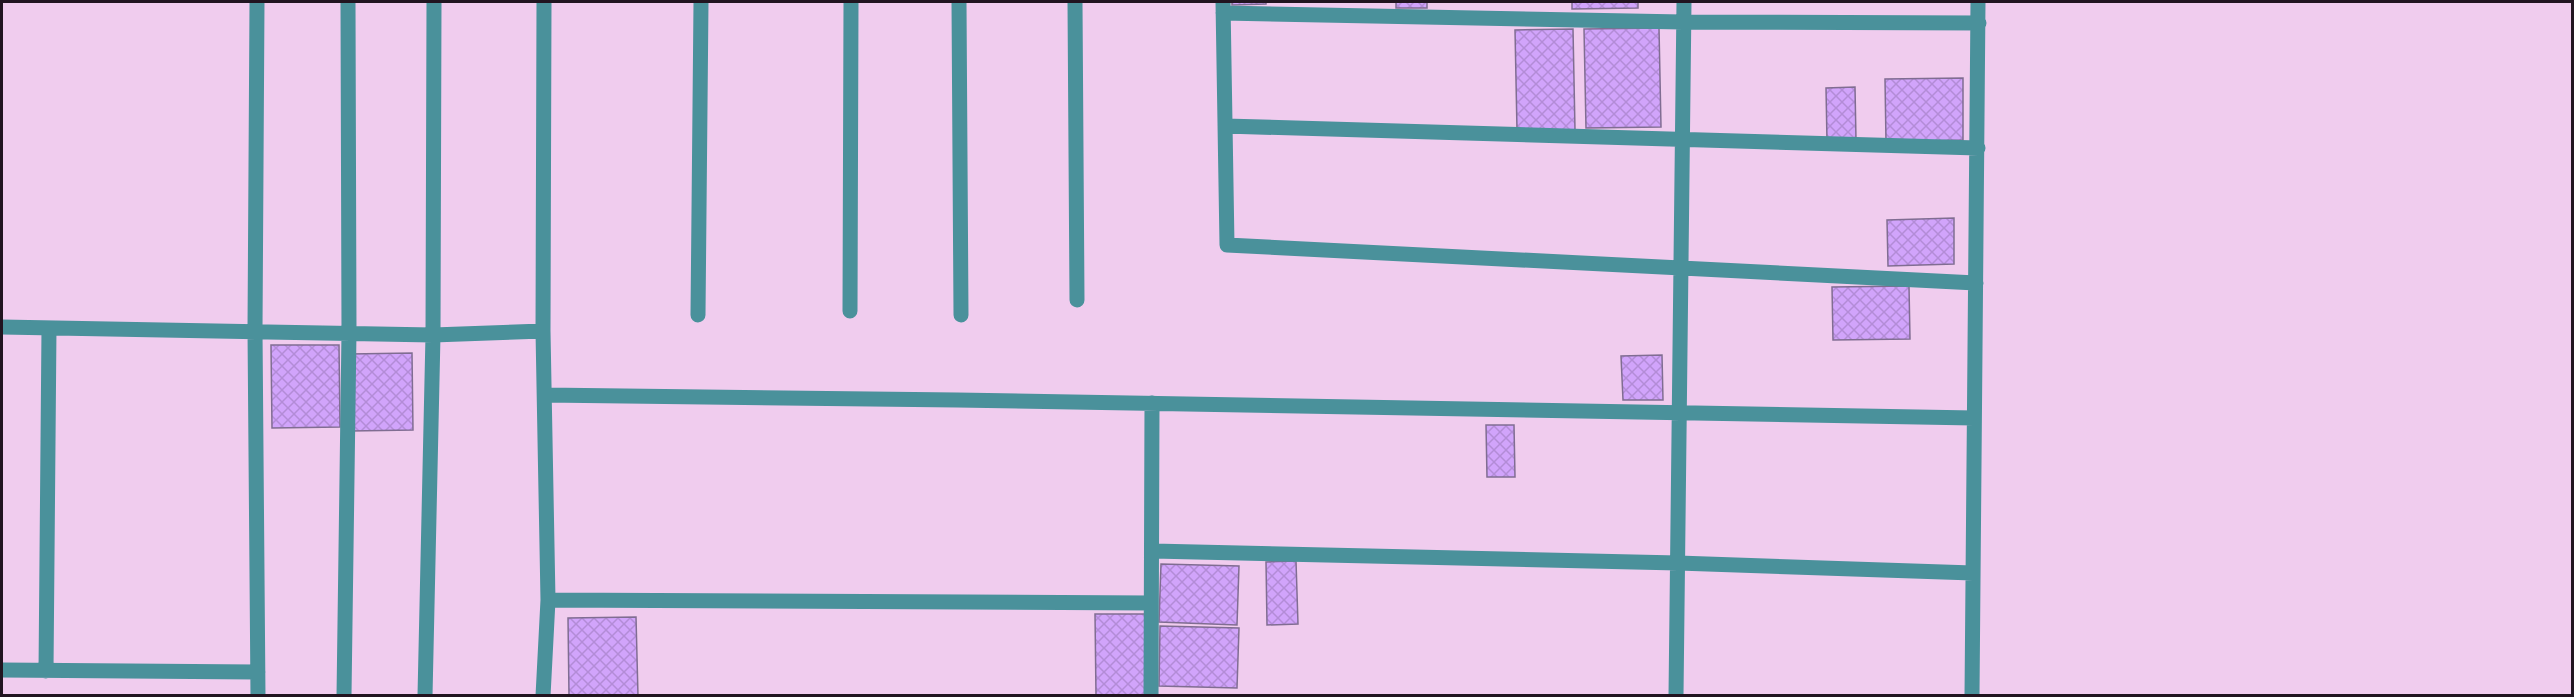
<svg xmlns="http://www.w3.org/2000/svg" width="2574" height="697" font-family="'Sofia Sans Condensed',sans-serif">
	<defs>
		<pattern id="building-cross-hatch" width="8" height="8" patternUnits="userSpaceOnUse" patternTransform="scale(1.5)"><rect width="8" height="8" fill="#d1a4fb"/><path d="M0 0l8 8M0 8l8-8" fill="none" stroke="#b38cd7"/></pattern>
	</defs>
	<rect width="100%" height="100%" fill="#f0ccee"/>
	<!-- building -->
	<path fill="url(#building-cross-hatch)" stroke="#806d92" stroke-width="1.5" d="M1232,2H1266V4L1232,5Z
		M1396,2H1427V8H1396Z
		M1572,2H1638V8L1572,9Z
		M1659,28L1661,127L1586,128L1584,29Z
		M1573,29L1575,130H1517L1515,30Z
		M1963,78V140L1886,142L1885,79Z
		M1855,87L1856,140L1827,141L1826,88Z
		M1954,218V264L1888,266L1887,220Z
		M1909,286L1910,339L1833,340L1832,287Z
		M271,345H339L340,427L272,428Z
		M412,353L413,430L351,431L350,354Z
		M1662,355L1663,400H1623L1621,356Z
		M1486,425H1514L1515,477H1487Z
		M1296,561L1298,624L1267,625L1266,562Z
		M1161,564L1239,566L1237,625L1159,622Z
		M1095,614H1145L1146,696H1096Z
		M636,617L638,696H569L568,618Z
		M1160,626L1239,628L1237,688L1159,686Z"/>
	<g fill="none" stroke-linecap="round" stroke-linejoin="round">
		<!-- street -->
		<path stroke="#4a919b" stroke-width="15" d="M257,2L255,330L258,696
			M959,2L961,315
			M1075,2L1077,300
			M1223,2L1227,245L1976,283
			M1223,13L1683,22L1979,23
			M1225,126L1978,148
			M850,311L851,2
			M698,315L701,2
			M2,327L433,335L543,331
			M545,395L957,400L1974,418
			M1153,551L1678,563L1973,573
			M548,600L1151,603
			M2,670L258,672
			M46,671L49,328
			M344,696L349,332L348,2
			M425,696L433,335L434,2
			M543,696L548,600L543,331L544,2
			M1151,696L1152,403
			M1676,696L1684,2
			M1972,696L1978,2"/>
	</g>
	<!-- border -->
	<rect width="2574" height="697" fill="none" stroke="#211420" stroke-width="6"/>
</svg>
